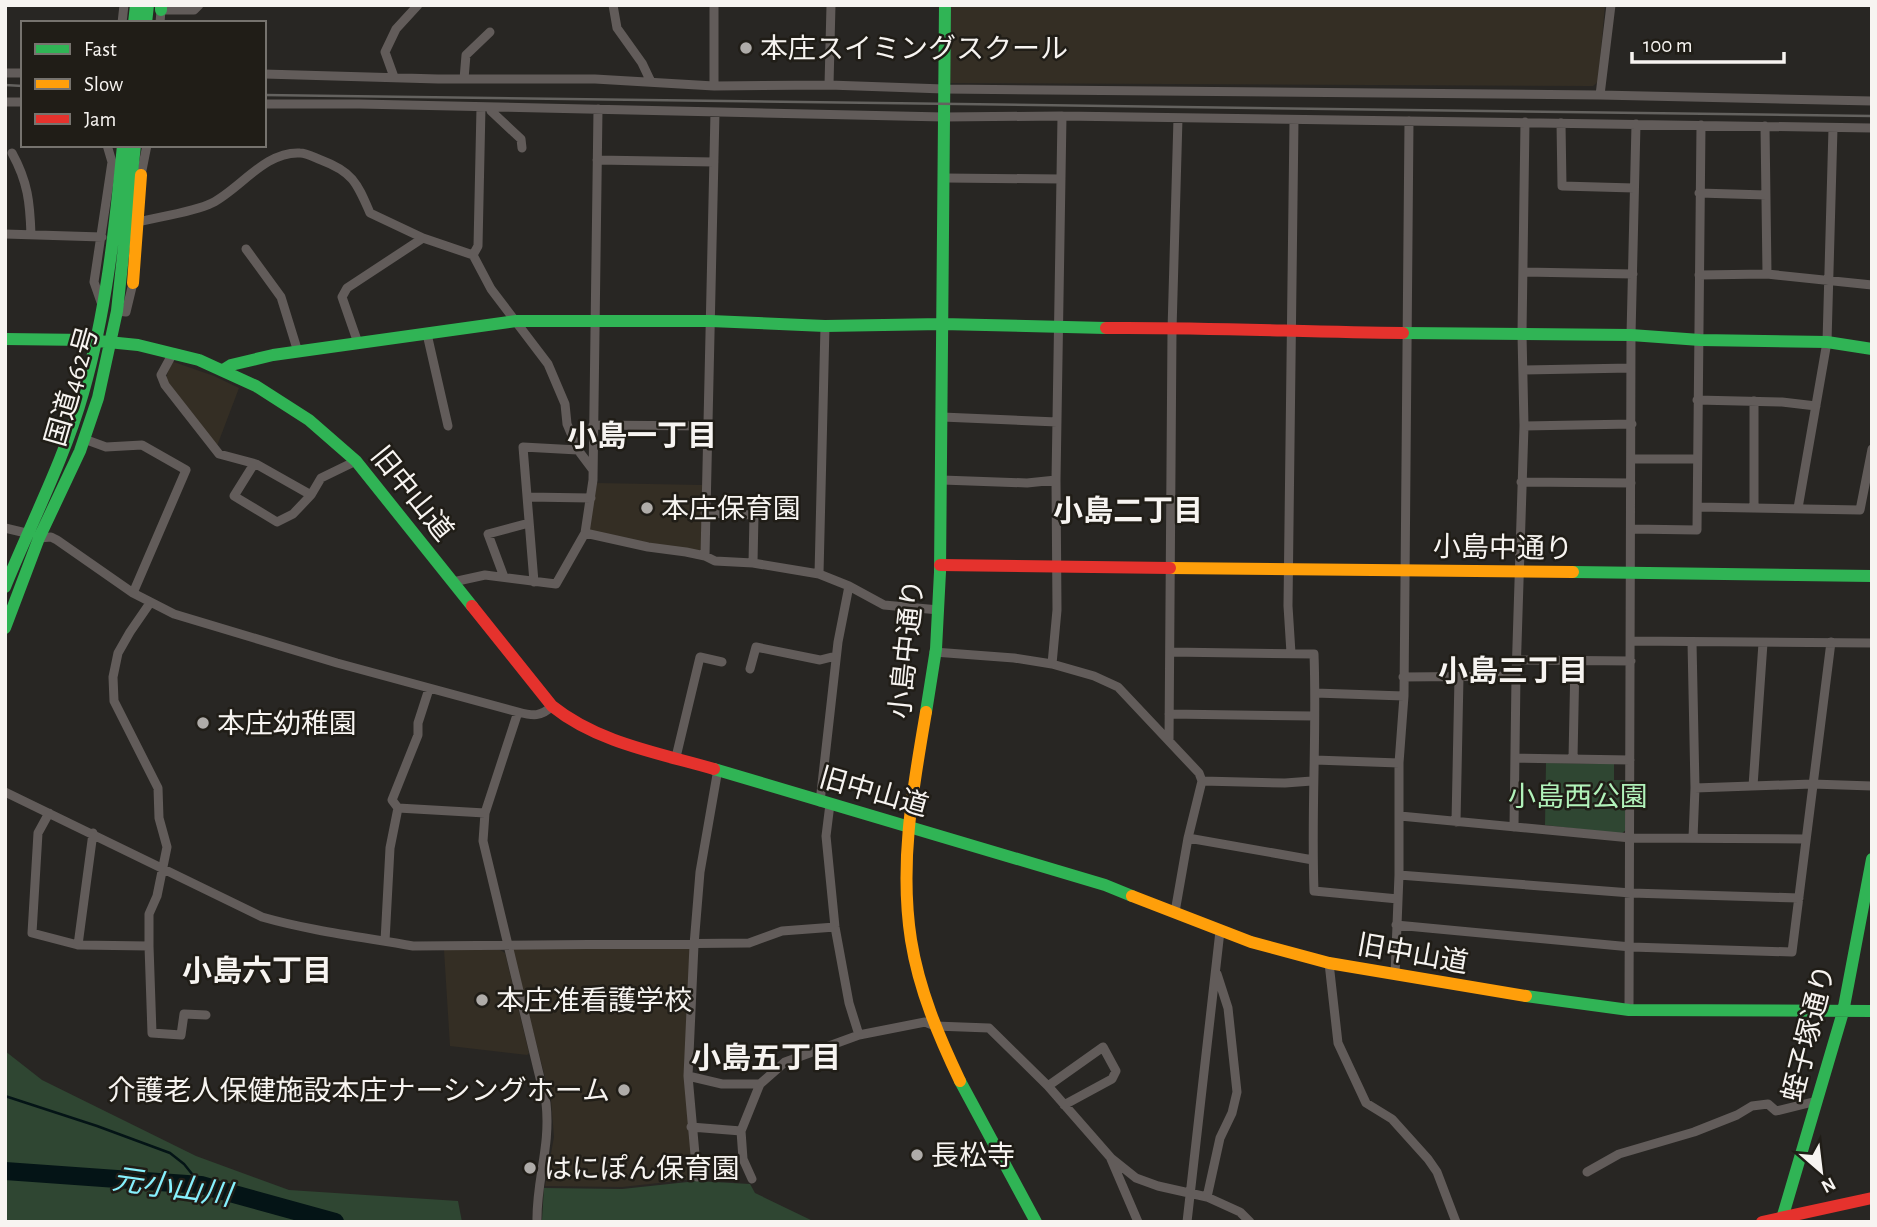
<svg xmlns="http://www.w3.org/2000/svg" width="1877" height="1227" font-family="'Alegreya Sans','Noto Sans JP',sans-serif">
	<rect width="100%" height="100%" fill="#282623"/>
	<!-- built -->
	<path fill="#342e24" d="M951,5H1605L1598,82L1593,86L949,83Z
		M171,361L214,376L239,388L217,446L166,379Z
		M597,483L702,485V550L699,552L588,532Z
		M516,947L688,948L692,951L684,1069L695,1179L622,1187L545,1186L554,1137L551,1100L512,950Z
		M444,950H500L505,953L529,1053L527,1055L450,1046Z"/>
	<!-- green -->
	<path fill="#2f4632" d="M1546,763L1614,764V780H1625L1626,830L1621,834L1545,825Z
		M5,1051L42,1080L196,1156L289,1190L458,1201L462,1222H5Z
		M697,1181L750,1184L755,1193L815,1222L542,1220L544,1188L622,1189Z"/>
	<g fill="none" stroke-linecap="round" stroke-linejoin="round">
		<!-- stream -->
		<path stroke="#041416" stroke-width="2.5" d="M5,1096L97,1126L170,1153L184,1164L201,1185"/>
		<!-- river -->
		<path stroke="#041416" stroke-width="18" d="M5,1171L201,1185L335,1222"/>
		<!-- street -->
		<path stroke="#625c5a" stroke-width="9" d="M613,5L617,28L642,63L651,82
			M714,5V86
			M122,23L124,5
			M160,23L161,10H194L199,5
			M5,73H23
			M264,74L438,79H595L714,86L829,85L944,89L1600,95L1872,101
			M394,77L385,52L396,29L418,5
			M464,79L466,55L490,32
			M829,85L831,5
			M1600,95L1611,5
			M5,102H23
			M264,104H359L944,117L1062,116L1872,128
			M490,107L491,111L521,139L522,148
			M1561,123L1562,186L1634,188
			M1765,126L1767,274
			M12,153C28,182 30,203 31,235
			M597,160L714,162
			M141,175L147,145
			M945,178L1061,179
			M1699,193L1766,195
			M138,222C158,217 194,212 212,203C240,189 265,151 300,153C307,153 315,158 321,160C353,172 357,183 370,213L423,238L473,255L491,289L548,364L565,404L567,424L578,450L593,470
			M5,234L102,237
			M246,249L281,297L298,352
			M473,255L478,246L481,107
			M1523,272L1633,274
			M1699,275L1767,274L1872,285
			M101,302L94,282L112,162L107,145
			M117,311L126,312L133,283
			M427,334L448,426
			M358,343L342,297L347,288L423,238
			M173,353L161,375L165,385L219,454L256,464L311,495L321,478L356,461
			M1523,370L1631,368
			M1697,400L1782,402L1816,406
			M1754,401V508
			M942,417L1057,422
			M593,425L707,426
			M1524,426L1632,424
			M84,439L106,447L142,445L186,470L133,593
			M1632,459H1696
			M254,464L234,496L277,522L293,514L311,495
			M942,480L1027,483L1056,480
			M1521,482L1631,483
			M527,497L591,498
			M1698,507L1860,510L1872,449
			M1798,508L1827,342L1833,128
			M705,513L754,515L753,563
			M5,528L26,533
			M1632,529L1697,530L1701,125
			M585,533L648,547L686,552L705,556L715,561L753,563L819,574L849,586L884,605L939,610
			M39,538L51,537L57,540L133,593L174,614L337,663L518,712C533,716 541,717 552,706
			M705,556L715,112
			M819,574L825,326
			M504,577L488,534L529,523
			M453,582L485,575L556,584L585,533L593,480L598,109
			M534,582L523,447L578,450
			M1631,641L1872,643
			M1692,642L1695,788L1693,838
			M934,652L1014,658L1052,664L1094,676L1118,687L1199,773L1202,781L1188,838L1175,912
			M1170,652L1314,654C1317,733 1311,811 1314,891L1398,899
			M1291,653L1288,606L1294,120
			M1517,660L1631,661
			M1052,664L1057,610L1056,480L1062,116
			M750,669L756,647L820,660L836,656
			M1403,677L1516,676
			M1315,693L1404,696
			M518,712L485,813L483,841L546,1103C551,1147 536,1180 537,1222
			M1169,714L1314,716
			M1169,741L1172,330L1178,118
			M676,757L700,657L722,662
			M1516,758L1630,760
			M1573,758L1575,661
			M1315,760L1399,763
			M1202,781L1285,783L1312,781
			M1753,786L1763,643
			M1695,788L1812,784L1872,786
			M5,792L262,917C311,931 362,937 413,946L749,943L782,931L835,927
			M820,802L838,642L849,586
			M830,804L826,836L835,927L849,1003L859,1035
			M398,808L485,813
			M49,813L38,833L32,933L78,945L149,946V914L157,896L167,847L159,818L158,788L114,701L113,677L118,653L130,632L150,603
			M1400,816L1631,838L1805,839
			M1456,822L1459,677
			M1514,827L1516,676L1524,426L1522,334L1525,122
			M1188,838L1313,860
			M1399,875L1631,893L1799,898
			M1396,925L1631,947L1792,952L1831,642
			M385,941L390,848L398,808L392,800L418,735V723L429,689
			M78,945L93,833
			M149,946L152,1033L181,1035L184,1014L206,1015
			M1329,963L1338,1043L1366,1103L1392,1119L1428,1159L1437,1172L1456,1222
			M1395,975L1399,875V763L1404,696L1409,121
			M1629,1010L1631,335L1636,124
			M688,1076L722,1084H760
			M1048,1086L1103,1047L1116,1071L1112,1079L1064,1105
			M691,1127L741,1131
			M1111,1159L1138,1222
			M1587,1172L1619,1154L1694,1132L1737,1115L1752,1106L1768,1104L1776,1111L1817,1101
			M697,1177L688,1076L694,945L700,872L718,769
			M752,1179L743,1159L741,1131L760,1084L785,1062L859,1035L925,1022L935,1026L989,1028L1048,1086L1111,1158L1136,1178L1158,1186L1207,1197L1240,1212L1250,1222
			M1207,1197L1220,1138L1232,1113L1237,1092L1228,1008L1217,974
			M1187,1222L1220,931"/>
		<!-- fast -->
		<path stroke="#30b455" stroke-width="12" d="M161,5V10
			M134,23L136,5
			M146,23L148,5
			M1403,333L1631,335L1700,340L1827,342L1872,349
			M5,339L88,340L138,345L199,360L256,386L309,420L356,461L472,606
			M223,370L231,365L273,355L516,321H711L825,326L942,324L1106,328
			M1573,572L1872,576
			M5,587C31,523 64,460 83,393C106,313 115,228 123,145
			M5,628L39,538L80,451L98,398L117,311L135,145
			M926,712L936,649L940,572L945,5
			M714,769L1105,885L1132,896
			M1526,996L1629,1010L1872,1011
			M960,1081L1036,1222
			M1781,1222L1843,1012L1872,859"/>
		<!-- slow -->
		<path stroke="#ff9f0a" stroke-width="12" d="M133,283L141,175
			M1170,568L1573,572
			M926,712C913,788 899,863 911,940C919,990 939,1037 960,1081
			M1132,896L1251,942L1329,963L1526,996"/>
		<!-- jam -->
		<path stroke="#e5322d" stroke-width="12" d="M1106,328C1205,327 1304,332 1403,333
			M940,565L1170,568
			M472,606L552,706C598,743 659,753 714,769
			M1762,1222L1872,1198"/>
		<!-- rail -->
		<path stroke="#64625f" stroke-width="2.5" d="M5,85L23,86
			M264,95L1872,116"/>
	</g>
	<!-- markers -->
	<g fill="#afaca9" stroke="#201d17" stroke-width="2.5">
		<circle cx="746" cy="48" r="7"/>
		<circle cx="647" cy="508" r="7"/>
		<circle cx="203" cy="723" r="7"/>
		<circle cx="482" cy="1000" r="7"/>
		<circle cx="624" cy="1090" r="7"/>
		<circle cx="917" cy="1155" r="7"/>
		<circle cx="530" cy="1168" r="7"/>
	</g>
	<g text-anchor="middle" stroke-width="5" stroke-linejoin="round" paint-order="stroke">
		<!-- poi labels -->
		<g font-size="28" fill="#f7f4f1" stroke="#201d17" text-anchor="start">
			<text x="760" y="58">本庄スイミングスクール</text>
			<text x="661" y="518">本庄保育園</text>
			<text x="217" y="733">本庄幼稚園</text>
			<text x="496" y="1010">本庄准看護学校</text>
			<text x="610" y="1100" text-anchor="end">介護老人保健施設本庄ナーシングホーム</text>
			<text x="931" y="1165">長松寺</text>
			<text x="544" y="1178">はにぽん保育園</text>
		</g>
		<!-- street labels -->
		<g font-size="28" fill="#f7f4f1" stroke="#201d17">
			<text transform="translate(71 386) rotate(-74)" y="10">国道462号</text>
			<text transform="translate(413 493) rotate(51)" y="10">旧中山道</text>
			<text transform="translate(1503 547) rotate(1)" y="10">小島中通り</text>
			<text transform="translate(906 649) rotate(-84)" y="10">小島中通り</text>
			<text transform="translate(874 791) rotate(16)" y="10">旧中山道</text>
			<text transform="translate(1413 953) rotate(10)" y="10">旧中山道</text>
			<text transform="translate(1808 1033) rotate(-76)" y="10">蛭子塚通り</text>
		</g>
		<!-- park labels -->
		<g font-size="28" fill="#b1f2ba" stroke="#201d17">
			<text x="1578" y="806">小島西公園</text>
		</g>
		<!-- neighbourhood labels -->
		<g font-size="30" font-weight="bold" fill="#f7f4f1" stroke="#201d17">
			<text x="642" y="446">小島一丁目</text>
			<text x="1128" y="521">小島二丁目</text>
			<text x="1513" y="681">小島三丁目</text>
			<text x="257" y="981">小島六丁目</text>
			<text x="766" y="1068">小島五丁目</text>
		</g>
		<!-- water labels -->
		<g font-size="30" font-style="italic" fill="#86f0fd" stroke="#201d17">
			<text transform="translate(172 1187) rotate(8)" y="10">元小山川</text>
		</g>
	</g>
	<!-- border -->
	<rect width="1877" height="1227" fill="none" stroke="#f7f4f1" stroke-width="14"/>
	<!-- legend -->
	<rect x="21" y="21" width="245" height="126" fill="#201d17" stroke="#76736e" stroke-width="2"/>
	<rect x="35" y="44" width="35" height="10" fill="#30b455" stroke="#76736e" stroke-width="2"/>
	<text x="84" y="56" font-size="21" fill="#f7f4f1">Fast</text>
	<rect x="35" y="79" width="35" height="10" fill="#ff9f0a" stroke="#76736e" stroke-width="2"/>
	<text x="84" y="91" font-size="21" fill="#f7f4f1">Slow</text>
	<rect x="35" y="114" width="35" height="10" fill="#e5322d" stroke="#76736e" stroke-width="2"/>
	<text x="84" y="126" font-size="21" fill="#f7f4f1">Jam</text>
	<!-- north arrow -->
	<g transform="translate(1821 1171) rotate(152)" stroke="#201d17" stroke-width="5" paint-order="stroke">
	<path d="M0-5L12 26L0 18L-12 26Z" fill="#f7f4f1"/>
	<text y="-10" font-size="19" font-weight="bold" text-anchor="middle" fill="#f7f4f1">N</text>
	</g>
	<!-- scale -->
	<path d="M1632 52v10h152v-10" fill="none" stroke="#f7f4f1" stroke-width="3.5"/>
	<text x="1643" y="52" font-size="21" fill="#f7f4f1" stroke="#201d17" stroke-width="5" paint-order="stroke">100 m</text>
</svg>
